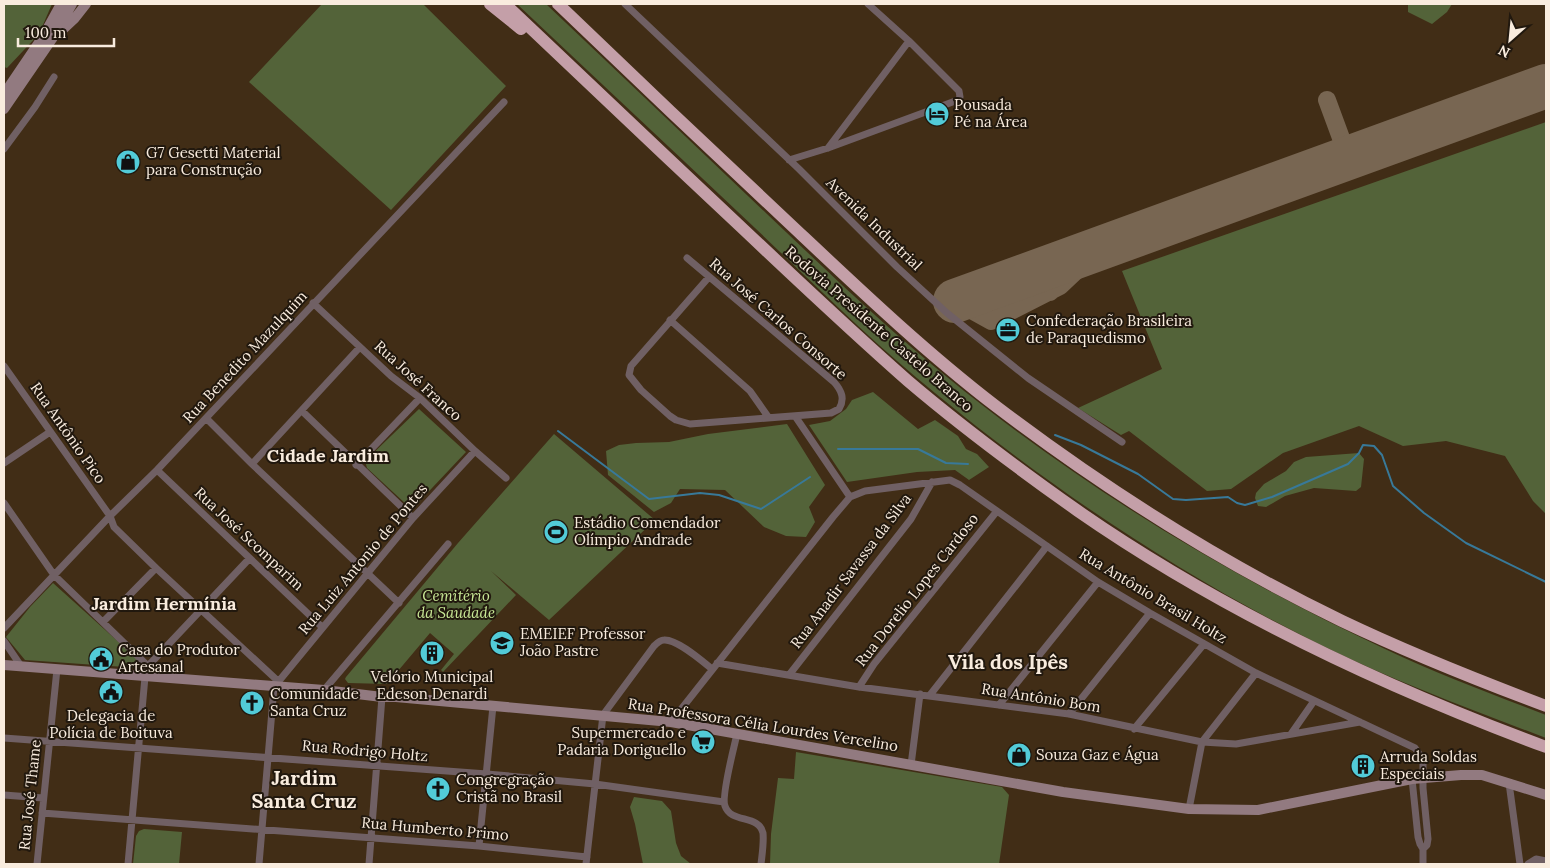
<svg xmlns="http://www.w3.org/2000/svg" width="1550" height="868" font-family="Lora,serif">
	<rect width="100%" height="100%" fill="#412d16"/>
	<!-- green -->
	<path fill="#536339" d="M4,4H52L39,34L7,68L4,67Z
		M322,4H423L506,86L391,210L249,82Z
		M517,4H546C620,74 693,144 767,214C826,270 884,326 947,377C1080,486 1229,576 1385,649C1437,674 1492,694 1546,715V738C1470,709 1394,681 1321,645C1183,577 1053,490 935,393C872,342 814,284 755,228C676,153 596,79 517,4Z
		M1408,4H1452L1447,12L1432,24L1408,12Z
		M1546,122V514L1533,501L1505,456L1446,441L1403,446L1359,426L1283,453L1231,489L1207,491L1129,431L1121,435L1078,408L1162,369L1122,271Z
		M873,392L918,429L935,420L958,436L966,449L977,454L989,467L969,480L955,470L917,472L847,482L809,425L830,421L846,409L852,400Z
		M419,409L466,452L416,505H407L367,468L365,461Z
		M787,424L825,485L809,507L815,522L806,537L786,536L764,527L725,490L680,489L671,503L654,512L608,475L606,451L619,445L636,443L669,442L708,434Z
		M554,434L655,520L549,620L491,571L516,595L443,672L441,670L454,654L430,633L387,684L348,683L345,679L346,677L458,543Z
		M1359,453L1364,459L1361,487L1356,491L1314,488L1285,496L1266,507L1258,506L1255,498L1256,493L1264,484L1286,471L1294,462L1306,457Z
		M53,583L133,655L141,664L139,668L25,660L6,637L30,607Z
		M796,752L1002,787L1009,795L999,864H770L771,834L778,778L794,779Z
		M634,797L662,801L671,811L676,843L681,856L691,864H643L635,824L630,807Z
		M144,829L182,832L179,864H133L136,836L139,831Z"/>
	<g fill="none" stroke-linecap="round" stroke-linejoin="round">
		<!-- stream -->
		<path stroke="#387999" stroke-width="2" d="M558,431L649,499L700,493L719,495L761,509L810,477
			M1055,435L1081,445L1138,474L1173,499L1186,500L1228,497L1237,503L1245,505L1272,497L1348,464L1359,453L1363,445L1374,446L1382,455L1393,486L1424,513L1466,543L1546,582
			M838,449H918L946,463L968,464"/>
		<!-- taxiway -->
		<path stroke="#786652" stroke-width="18" d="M1327,100L1348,157
			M1013,280L1050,292
			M955,301L991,321L1060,286L1078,269L1093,251"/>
		<!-- runway -->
		<path stroke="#786652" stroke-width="44" d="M955,301L1546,86"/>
		<!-- minor -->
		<path stroke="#706064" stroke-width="7" d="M625,4L799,169L897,267L947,313L1028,378L1122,442
			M828,148L909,41
			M4,149L35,107L54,77
			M789,160L828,148L958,100L960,97L959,91L909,41L868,4
			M687,258L834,382C842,391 845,399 839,409L831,413L690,424L676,420L670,416L641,390L629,375L631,366L709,277
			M313,303L391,376L420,398L475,451L506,478
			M670,320L750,391L769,418
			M4,366L110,516L114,527L156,568L279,682
			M302,411L413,518
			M795,416L850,497
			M206,418L252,464L399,603
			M4,463L50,432
			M252,464L360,347
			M356,465L420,398
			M157,470L322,627
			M4,503L54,575L148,666L145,677L128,864
			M103,622L156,568
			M4,628L110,516L157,470L504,102
			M4,641L21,666
			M717,663L859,687L1069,714L1202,742L1236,744L1360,722
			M148,666L249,559
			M789,675L911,519L932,482
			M859,687L874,664L997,511
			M324,690L448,544
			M930,695L1047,546
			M999,705L1098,582
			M1069,714L1150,613
			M671,722L833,517L850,497L865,491L950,480L960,485L1098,582L1150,613L1256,673L1415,748L1422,758L1423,764V788L1428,839L1427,845L1423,849V864
			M1134,729L1204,644
			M737,734C734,747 721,797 725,806C731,824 759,814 763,833C764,843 762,855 761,864
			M1291,734L1314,701
			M4,738L487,774L595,784L724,802
			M911,765L920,694
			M1412,779L1418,837L1420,844L1423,849
			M1509,783L1520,864
			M4,795L43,798
			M1189,809L1202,742L1256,673
			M42,813L479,846L587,857
			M479,846L493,706
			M37,864L57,669
			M259,864L274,687L413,518L475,451
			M369,864L382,697
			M586,864L603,715L654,646C657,643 660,640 664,640C677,639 702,661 712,669
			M1528,864L1536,859L1546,861"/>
		<!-- secondary -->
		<path stroke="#927a80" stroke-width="10" d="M60,32L75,18L86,4
			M4,94L44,35L61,4
			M4,109L52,39L72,4
			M4,665L324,690L382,697H396L671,722L1063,792L1189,809L1258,810L1412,779L1461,775H1482L1546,795"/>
		<!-- motorway -->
		<path stroke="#c49fa8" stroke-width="12" d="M490,4L521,29
			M505,4C583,78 662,153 741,227C796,279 851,331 908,381C962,427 1020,470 1078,511C1222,611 1382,686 1546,747
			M558,4C635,78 712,151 790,224C857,287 924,351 997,407C1105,489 1220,562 1342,621C1409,653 1477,680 1546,706"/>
	</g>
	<!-- icons -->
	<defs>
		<symbol id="hotel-disc" viewBox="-11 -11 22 22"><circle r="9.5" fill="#52cbd8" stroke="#21180e"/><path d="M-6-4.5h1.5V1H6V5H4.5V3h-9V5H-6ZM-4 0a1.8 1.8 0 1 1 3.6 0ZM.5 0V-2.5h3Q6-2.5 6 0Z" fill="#111"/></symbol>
		<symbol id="shop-disc" viewBox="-11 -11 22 22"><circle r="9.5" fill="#52cbd8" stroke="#21180e"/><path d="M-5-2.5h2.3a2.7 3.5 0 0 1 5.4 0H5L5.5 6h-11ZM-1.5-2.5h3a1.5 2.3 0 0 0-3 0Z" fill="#111"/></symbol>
		<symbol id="office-disc" viewBox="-11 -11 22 22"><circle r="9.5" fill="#52cbd8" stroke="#21180e"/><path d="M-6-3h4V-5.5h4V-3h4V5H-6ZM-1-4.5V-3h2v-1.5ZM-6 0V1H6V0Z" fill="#111"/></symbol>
		<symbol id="stadium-disc" viewBox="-11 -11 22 22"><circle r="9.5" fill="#52cbd8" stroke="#21180e"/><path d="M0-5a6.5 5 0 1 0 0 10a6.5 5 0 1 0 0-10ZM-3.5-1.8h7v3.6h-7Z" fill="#111"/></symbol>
		<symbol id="school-disc" viewBox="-11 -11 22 22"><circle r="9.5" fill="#52cbd8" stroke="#21180e"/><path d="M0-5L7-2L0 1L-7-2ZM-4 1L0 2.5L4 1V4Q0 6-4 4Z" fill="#111"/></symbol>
		<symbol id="building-disc" viewBox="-11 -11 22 22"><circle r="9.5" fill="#52cbd8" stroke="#21180e"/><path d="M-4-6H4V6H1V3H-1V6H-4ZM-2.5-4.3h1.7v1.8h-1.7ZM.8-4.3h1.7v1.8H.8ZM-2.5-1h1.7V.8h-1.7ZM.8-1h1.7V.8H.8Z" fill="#111"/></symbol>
		<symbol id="civic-disc" viewBox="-11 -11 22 22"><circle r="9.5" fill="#52cbd8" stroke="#21180e"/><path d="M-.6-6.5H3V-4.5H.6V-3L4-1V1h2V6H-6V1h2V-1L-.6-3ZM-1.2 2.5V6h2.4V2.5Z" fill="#111"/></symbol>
		<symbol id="church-disc" viewBox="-11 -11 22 22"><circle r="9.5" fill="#52cbd8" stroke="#21180e"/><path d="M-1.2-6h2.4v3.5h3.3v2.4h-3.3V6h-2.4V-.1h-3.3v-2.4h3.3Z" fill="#111"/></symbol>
		<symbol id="supermarket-disc" viewBox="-11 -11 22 22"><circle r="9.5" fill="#52cbd8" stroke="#21180e"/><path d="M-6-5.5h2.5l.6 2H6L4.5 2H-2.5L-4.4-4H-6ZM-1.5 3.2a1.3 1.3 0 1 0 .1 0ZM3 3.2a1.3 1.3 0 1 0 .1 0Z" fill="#111"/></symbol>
	</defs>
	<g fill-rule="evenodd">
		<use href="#hotel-disc" x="923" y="100" width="28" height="28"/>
		<use href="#shop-disc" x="114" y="148" width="28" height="28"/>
		<use href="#office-disc" x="994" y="316" width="28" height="28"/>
		<use href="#stadium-disc" x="542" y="518" width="28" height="28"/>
		<use href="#school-disc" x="488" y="629" width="28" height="28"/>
		<use href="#building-disc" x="418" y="639" width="28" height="28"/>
		<use href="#civic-disc" x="87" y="645" width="28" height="28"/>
		<use href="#civic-disc" x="97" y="678" width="28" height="28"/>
		<use href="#church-disc" x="238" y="689" width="28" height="28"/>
		<use href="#supermarket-disc" x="689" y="728" width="28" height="28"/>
		<use href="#shop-disc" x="1005" y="741" width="28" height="28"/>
		<use href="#building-disc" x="1349" y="752" width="28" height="28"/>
		<use href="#church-disc" x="424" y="775" width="28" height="28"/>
	</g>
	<g text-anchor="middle" stroke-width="4" stroke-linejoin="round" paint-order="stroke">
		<!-- poi labels -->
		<g font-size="15" fill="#f9ecde" stroke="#21180e" text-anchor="start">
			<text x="954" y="110">Pousada<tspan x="954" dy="17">Pé na Área</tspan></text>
			<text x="146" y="158">G7 Gesetti Material<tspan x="146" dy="17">para Construção</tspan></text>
			<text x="1026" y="326">Confederação Brasileira<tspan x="1026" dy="17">de Paraquedismo</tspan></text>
			<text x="574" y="528">Estádio Comendador<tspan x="574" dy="17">Olímpio Andrade</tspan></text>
			<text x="520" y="639">EMEIEF Professor<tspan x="520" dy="17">João Pastre</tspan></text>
			<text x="118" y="655">Casa do Produtor<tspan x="118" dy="17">Artesanal</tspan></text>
			<text x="432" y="682" text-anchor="middle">Velório Municipal<tspan x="432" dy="17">Edeson Denardi</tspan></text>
			<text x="270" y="699">Comunidade<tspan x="270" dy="17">Santa Cruz</tspan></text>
			<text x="111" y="721" text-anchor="middle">Delegacia de<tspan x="111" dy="17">Polícia de Boituva</tspan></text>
			<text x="686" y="738" text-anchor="end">Supermercado e<tspan x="686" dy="17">Padaria Doriguello</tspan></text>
			<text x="1036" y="760">Souza Gaz e Água</text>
			<text x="1380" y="762">Arruda Soldas<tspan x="1380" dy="17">Especiais</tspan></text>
			<text x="456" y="785">Congregração<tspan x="456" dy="17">Cristã no Brasil</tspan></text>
		</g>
		<!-- street labels -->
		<g font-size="15" fill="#f9ecde" stroke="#21180e">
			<text transform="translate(874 224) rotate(44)" y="5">Avenida Industrial</text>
			<text transform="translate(778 319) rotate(41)" y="5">Rua José Carlos Consorte</text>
			<text transform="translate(879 329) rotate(41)" y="5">Rodovia Presidente Castelo Branco</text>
			<text transform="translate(245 357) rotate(-47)" y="5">Rua Benedito Mazulquim</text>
			<text transform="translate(418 381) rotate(42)" y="5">Rua José Franco</text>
			<text transform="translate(68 433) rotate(55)" y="5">Rua Antônio Pico</text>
			<text transform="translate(249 539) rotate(43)" y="5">Rua José Scomparim</text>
			<text transform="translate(363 559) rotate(-50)" y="5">Rua Luiz Antonio de Pontes</text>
			<text transform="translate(851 571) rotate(-53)" y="5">Rua Anadir Savassa da Silva</text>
			<text transform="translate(917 590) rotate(-52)" y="5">Rua Dorelio Lopes Cardoso</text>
			<text transform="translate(1153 596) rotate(31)" y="5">Rua Antônio Brasil Holtz</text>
			<text transform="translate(1041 698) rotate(9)" y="5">Rua Antônio Bom</text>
			<text transform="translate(763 725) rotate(9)" y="5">Rua Professora Célia Lourdes Vercelino</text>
			<text transform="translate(365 751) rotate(5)" y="5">Rua Rodrigo Holtz</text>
			<text transform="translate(30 795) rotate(-84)" y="5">Rua José Thame</text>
			<text transform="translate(435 829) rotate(5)" y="5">Rua Humberto Primo</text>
		</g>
		<!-- park labels -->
		<g font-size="15" font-style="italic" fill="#c9e996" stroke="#21180e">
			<text x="456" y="601">Cemitério<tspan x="456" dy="17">da Saudade</tspan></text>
		</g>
		<!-- quarter labels -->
		<g font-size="18" font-weight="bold" fill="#f9ecde" stroke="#21180e">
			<text x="328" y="462">Cidade Jardim</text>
			<text x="164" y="610">Jardim Hermínia</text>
		</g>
		<!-- district labels -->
		<g font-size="20" font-weight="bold" fill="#f9ecde" stroke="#21180e">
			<text x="1008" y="669">Vila dos Ipês</text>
			<text x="304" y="785">Jardim<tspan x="304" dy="23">Santa Cruz</tspan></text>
		</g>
	</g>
	<!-- border -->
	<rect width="1550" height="868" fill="none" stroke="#f9ecde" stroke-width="10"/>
	<!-- north arrow -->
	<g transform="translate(1510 40) rotate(207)" stroke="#21180e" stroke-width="4" paint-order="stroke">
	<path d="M0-4L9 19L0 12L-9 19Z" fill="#f9ecde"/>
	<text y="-8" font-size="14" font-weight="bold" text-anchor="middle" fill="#f9ecde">N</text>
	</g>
	<!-- scale -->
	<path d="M18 38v8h96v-8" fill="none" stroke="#f9ecde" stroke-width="2.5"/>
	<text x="25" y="38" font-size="15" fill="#f9ecde" stroke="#21180e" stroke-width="4" paint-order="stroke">100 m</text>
</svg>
